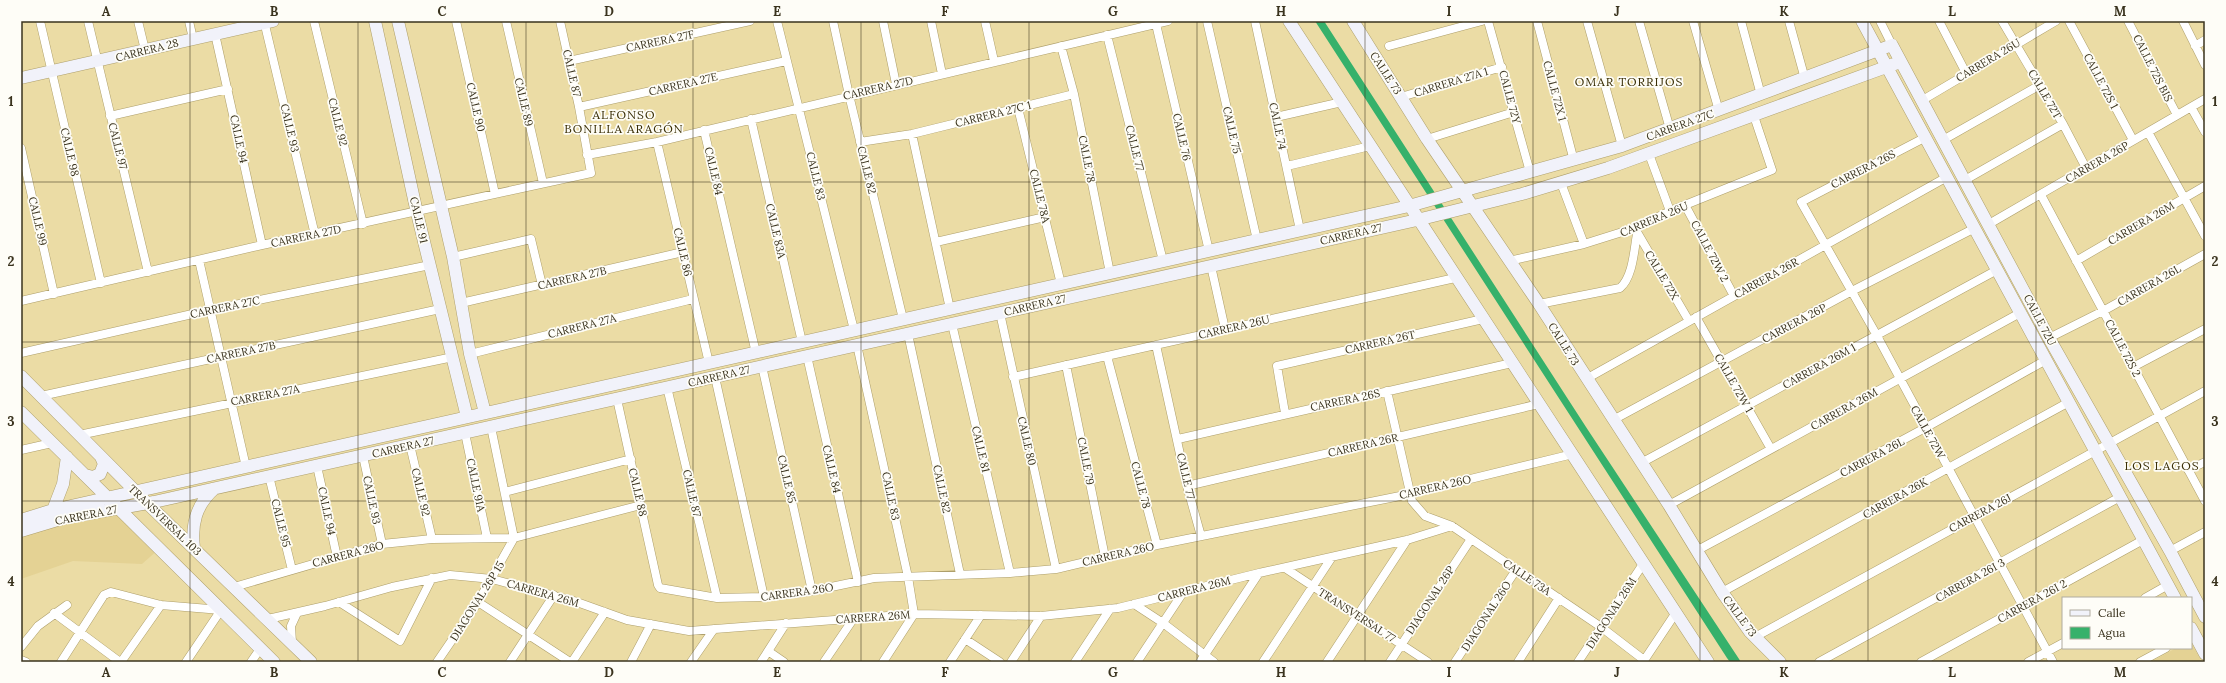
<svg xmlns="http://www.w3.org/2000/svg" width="2226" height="683" font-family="Lora,serif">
	<rect width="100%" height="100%" fill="#ebdca5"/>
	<!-- built -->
	<path fill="#e4d294" d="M118,509L159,549L142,564L73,561L21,579V531Z
		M2191,643L2202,662H2151L2176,648H2191Z"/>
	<!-- water -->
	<path fill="#36b16b" d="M1315,21H1324L1586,427L1741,662H1730L1727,658Z"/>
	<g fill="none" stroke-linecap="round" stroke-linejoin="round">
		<defs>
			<path id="street" d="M40,21L101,283
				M88,21L148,272
				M138,21L145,50
				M189,21L193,39
				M264,21L315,235
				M314,21L363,224
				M456,21L495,194
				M506,21L543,183
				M777,21L854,330
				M833,21L849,95L903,319
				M883,21L896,84
				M931,21L942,74
				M985,21L994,61
				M1207,21L1257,240
				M1255,21L1300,230
				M1488,21L1530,172
				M1537,21L1574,161
				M1587,21L1622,146
				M1639,21L1670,129
				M1693,21L1719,111
				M1741,21L1761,95
				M1789,21L1805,79
				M1880,21L1892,45
				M1939,21L1966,73
				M2002,21L2063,124L2086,168
				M2069,21L2133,140
				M2128,21L2177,115
				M2183,21L2205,65
				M1156,24L1209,251
				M215,34L262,245
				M1107,35L1163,261
				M1061,46L1074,94L1110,273
				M1389,46L1482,21
				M2195,46L2205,40
				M569,61L750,21
				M1401,97L1502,67
				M1921,101L2056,21
				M579,107L786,61
				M2191,107L2205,132
				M1018,108L1061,284
				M110,116L228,89
				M1276,117L1342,102
				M751,119L802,342
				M704,130L756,353
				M2148,132L2205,236
				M912,134L950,309
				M1926,137L1801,202L1876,334L2053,662
				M1427,139L1514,112
				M1943,140L2040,85
				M657,142L709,363
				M860,142L912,134L1074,94
				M21,148L54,294
				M1649,154L1670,211
				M587,155L657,142L1168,21
				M1287,166L1370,146
				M1965,180L2063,124
				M1561,183L1584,244
				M2041,195L2205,501
				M1685,205L1734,296
				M1989,224L2205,99
				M1637,232L1689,321
				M936,242L1045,217
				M453,257L531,239L542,285
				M199,260L246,467
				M1509,261L1584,244L1635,228L1670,211L1772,170L1754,116
				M2076,261L2205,186
				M1211,266L1225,329
				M21,301L262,245L591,173L579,107L560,21
				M461,303L683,252
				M1539,304L1620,288C1633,277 1634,250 1637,234
				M1000,313L1056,569
				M1696,317L1771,449
				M952,324L1010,573
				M908,334L960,574
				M2049,338L2103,311L2205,254
				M857,345L908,577L914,614L883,662
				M1156,345L1187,486L1201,536
				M21,353L210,310L430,265
				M470,354L693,299
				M807,356L858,582
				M1107,356L1157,545
				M1066,365L1105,557
				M762,366L812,591
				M2133,367L2205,329
				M715,377L764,597
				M1013,377L1455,278
				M1586,379L1947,177
				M667,387L717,598
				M1387,391L1412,501L1425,516L1452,526L1601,627L1644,660
				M41,396L440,309
				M617,399L658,585L660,588L717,598L764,597L812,591L874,578L1010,573L1056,569L1157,545L1405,495L1573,454
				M1285,413L1277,366L1483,319
				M1613,420L1852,291L1975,228
				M491,427L514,538
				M465,433L487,538
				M79,435L453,357
				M1178,439L1512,363
				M410,445L432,539
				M21,450L52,443
				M363,456L382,544
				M1641,463L1997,270
				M317,466L337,557
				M2188,470L2205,462
				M269,476L292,570
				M1187,486L1539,404
				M505,492L631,459
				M1669,505L2020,313
				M1696,551L1925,428L2046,360
				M2170,551L2205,532
				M1285,568L1428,662
				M234,587L382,544L432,539L514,538L641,505
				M1722,592L2069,402
				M2145,598L2168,585
				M339,602L400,641L432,578
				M478,602L570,662
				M1134,604L1163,623L1214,662
				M54,613L120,662
				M268,619L325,606L392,587L450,575L492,579L574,601L627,620L689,631L914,614L1041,616L1118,608L1259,573L1407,540L1452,526
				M1755,637L2205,391
				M965,639L1000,662
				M292,643L291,626L297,613
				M21,647L38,626L67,605
				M768,651L784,662
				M21,660L26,662
				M61,662L104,595L111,592L161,605L221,610L186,662
				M121,662L161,605
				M251,662L260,649
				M437,662L478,602L514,538
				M510,662L554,595
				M572,662L605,612
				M631,662L651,624
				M691,662L714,629
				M761,662L786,623
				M824,662L854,618
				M950,662L981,615
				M1011,662L1041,616
				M1075,662L1110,609
				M1137,662L1184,591
				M1200,662L1259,573
				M1263,662L1332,557
				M1327,662L1407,540
				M1390,662L1471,539
				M1455,662L1516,570
				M1518,662L1559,598
				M1578,662L1643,564
				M1643,662L1675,614
				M1819,662L2120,497
				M1921,662L2143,540
				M2028,662L2063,643
				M2140,662L2166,648"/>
			<path id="secondary" d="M375,21L417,213L467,417
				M398,21L453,257L470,354L485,413
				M1289,21L1708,662
				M1353,21L1427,139L1539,304L1669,505L1722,592L1750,632L1780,662
				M1862,21L2175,598
				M21,78L273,21
				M21,376L152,508L311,662
				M21,412L274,662
				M85,475L93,477L100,474L104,464L101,457
				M53,510L63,484L67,457
				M21,520L53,510L1409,206L1622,146L1892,45L2049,338L2170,551L2205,617
				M21,531L64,518L154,502L1417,220L1522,194L1608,168L1900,62
				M194,548C191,524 196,505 214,489
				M2191,628L2205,654"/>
		</defs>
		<!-- street casing -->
		<use href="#street" stroke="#ae9f6b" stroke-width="9"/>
		<!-- secondary casing -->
		<use href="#secondary" stroke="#ae9f6b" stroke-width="13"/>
		<!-- street -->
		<use href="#street" stroke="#fff" stroke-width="8"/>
		<!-- secondary -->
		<use href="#secondary" stroke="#f1f2fa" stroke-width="12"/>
	</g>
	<!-- grid -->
	<path fill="none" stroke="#3a331e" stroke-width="1" stroke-opacity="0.55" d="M190,21V662M358,21V662M526,21V662M693,21V662M861,21V662M1029,21V662M1197,21V662M1365,21V662M1533,21V662M1700,21V662M1868,21V662M2036,21V662M21,182H2205M21,342H2205M21,501H2205"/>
	<g text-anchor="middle" stroke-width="3.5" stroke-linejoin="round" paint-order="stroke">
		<!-- street labels -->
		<g font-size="11" fill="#3a331e" stroke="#fefdf7">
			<text transform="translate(660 41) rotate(-12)" y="4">CARRERA 27F</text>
			<text transform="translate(147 50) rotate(-14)" y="4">CARRERA 28</text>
			<text transform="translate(1988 60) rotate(-31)" y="4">CARRERA 26U</text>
			<text transform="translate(2153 68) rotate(63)" y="4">CALLE 72S BIS</text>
			<text transform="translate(572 73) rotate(77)" y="4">CALLE 87</text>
			<text transform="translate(1386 73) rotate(57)" y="4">CALLE 73</text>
			<text transform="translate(2101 81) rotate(62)" y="4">CALLE 72S 1</text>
			<text transform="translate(1451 82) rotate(-17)" y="4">CARRERA 27A 1</text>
			<text transform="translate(683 84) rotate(-13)" y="4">CARRERA 27E</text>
			<text transform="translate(878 88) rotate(-13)" y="4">CARRERA 27D</text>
			<text transform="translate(1555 91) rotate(75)" y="4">CALLE 72X 1</text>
			<text transform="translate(2045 94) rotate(60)" y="4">CALLE 72T</text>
			<text transform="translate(1510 97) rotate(75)" y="4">CALLE 72Y</text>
			<text transform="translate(524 102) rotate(77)" y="4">CALLE 89</text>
			<text transform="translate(476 107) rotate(77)" y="4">CALLE 90</text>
			<text transform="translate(993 114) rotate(-14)" y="4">CARRERA 27C 1</text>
			<text transform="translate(338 122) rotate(76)" y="4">CALLE 92</text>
			<text transform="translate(1680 125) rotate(-20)" y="4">CARRERA 27C</text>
			<text transform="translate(1278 126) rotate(78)" y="4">CALLE 74</text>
			<text transform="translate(290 128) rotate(77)" y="4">CALLE 93</text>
			<text transform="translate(1232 130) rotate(77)" y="4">CALLE 75</text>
			<text transform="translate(1182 137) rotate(77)" y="4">CALLE 76</text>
			<text transform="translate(239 139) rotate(78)" y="4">CALLE 94</text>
			<text transform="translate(118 146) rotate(76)" y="4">CALLE 97</text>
			<text transform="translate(1135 148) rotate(76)" y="4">CALLE 77</text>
			<text transform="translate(70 152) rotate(77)" y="4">CALLE 98</text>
			<text transform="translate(1087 159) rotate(79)" y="4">CALLE 78</text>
			<text transform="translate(2097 162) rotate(-30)" y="4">CARRERA 26P</text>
			<text transform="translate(1863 169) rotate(-27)" y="4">CARRERA 26S</text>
			<text transform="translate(867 170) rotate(76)" y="4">CALLE 82</text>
			<text transform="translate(714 171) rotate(77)" y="4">CALLE 84</text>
			<text transform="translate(816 176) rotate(76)" y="4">CALLE 83</text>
			<text transform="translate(1040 196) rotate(76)" y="4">CALLE 78A</text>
			<text transform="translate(1654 219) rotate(-23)" y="4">CARRERA 26U</text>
			<text transform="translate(419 220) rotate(77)" y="4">CALLE 91</text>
			<text transform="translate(38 221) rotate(77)" y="4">CALLE 99</text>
			<text transform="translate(2141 223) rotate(-30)" y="4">CARRERA 26M</text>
			<text transform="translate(776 231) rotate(77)" y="4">CALLE 83A</text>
			<text transform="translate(1351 234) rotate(-13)" y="4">CARRERA 27</text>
			<text transform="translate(306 236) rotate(-12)" y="4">CARRERA 27D</text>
			<text transform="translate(1710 251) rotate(62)" y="4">CALLE 72W 2</text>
			<text transform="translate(683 252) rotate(77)" y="4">CALLE 86</text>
			<text transform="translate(1662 275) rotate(59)" y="4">CALLE 72X</text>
			<text transform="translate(572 278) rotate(-13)" y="4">CARRERA 27B</text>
			<text transform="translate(1766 278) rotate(-29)" y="4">CARRERA 26R</text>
			<text transform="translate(2149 285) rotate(-30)" y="4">CARRERA 26L</text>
			<text transform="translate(1035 305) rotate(-13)" y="4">CARRERA 27</text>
			<text transform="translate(225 307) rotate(-12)" y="4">CARRERA 27C</text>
			<text transform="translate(2040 320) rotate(62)" y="4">CALLE 72U</text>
			<text transform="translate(1794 323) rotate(-28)" y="4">CARRERA 26P</text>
			<text transform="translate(582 326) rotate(-14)" y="4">CARRERA 27A</text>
			<text transform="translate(1234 327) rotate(-13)" y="4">CARRERA 26U</text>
			<text transform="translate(1380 342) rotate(-13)" y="4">CARRERA 26T</text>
			<text transform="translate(1564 344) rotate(58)" y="4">CALLE 73</text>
			<text transform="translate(2123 348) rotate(62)" y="4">CALLE 72S 2</text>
			<text transform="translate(241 352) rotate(-12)" y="4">CARRERA 27B</text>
			<text transform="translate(1819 366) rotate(-29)" y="4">CARRERA 26M 1</text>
			<text transform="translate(719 376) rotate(-13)" y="4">CARRERA 27</text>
			<text transform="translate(1734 383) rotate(60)" y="4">CALLE 72W 1</text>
			<text transform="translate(265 395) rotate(-11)" y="4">CARRERA 27A</text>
			<text transform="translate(1345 400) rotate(-12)" y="4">CARRERA 26S</text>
			<text transform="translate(1844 409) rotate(-29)" y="4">CARRERA 26M</text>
			<text transform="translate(1928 432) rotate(61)" y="4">CALLE 72W</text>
			<text transform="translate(1027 441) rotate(77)" y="4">CALLE 80</text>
			<text transform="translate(1363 445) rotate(-13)" y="4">CARRERA 26R</text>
			<text transform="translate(403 447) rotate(-13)" y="4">CARRERA 27</text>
			<text transform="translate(981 449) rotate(77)" y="4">CALLE 81</text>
			<text transform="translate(1872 457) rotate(-28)" y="4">CARRERA 26L</text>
			<text transform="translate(1086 461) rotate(79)" y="4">CALLE 79</text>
			<text transform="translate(832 469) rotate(77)" y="4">CALLE 84</text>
			<text transform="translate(1186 476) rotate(77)" y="4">CALLE 77</text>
			<text transform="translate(787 479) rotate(77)" y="4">CALLE 85</text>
			<text transform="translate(476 485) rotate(78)" y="4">CALLE 91A</text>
			<text transform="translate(1141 485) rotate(75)" y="4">CALLE 78</text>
			<text transform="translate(1435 487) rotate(-13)" y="4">CARRERA 26O</text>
			<text transform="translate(942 489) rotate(78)" y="4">CALLE 82</text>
			<text transform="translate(421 492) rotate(77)" y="4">CALLE 92</text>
			<text transform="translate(638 492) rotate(77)" y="4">CALLE 88</text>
			<text transform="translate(692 493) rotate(77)" y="4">CALLE 87</text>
			<text transform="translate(891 496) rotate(78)" y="4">CALLE 83</text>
			<text transform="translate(1895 498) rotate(-29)" y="4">CARRERA 26K</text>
			<text transform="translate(372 500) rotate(78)" y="4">CALLE 93</text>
			<text transform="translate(327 511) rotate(78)" y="4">CALLE 94</text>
			<text transform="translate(1980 513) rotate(-28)" y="4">CARRERA 26J</text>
			<text transform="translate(86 515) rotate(-11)" y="4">CARRERA 27</text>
			<text transform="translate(165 520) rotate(44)" y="4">TRANSVERSAL 103</text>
			<text transform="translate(281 523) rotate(76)" y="4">CALLE 95</text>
			<text transform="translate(348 554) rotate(-15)" y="4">CARRERA 26O</text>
			<text transform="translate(1118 554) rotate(-13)" y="4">CARRERA 26O</text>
			<text transform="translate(1527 577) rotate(34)" y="4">CALLE 73A</text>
			<text transform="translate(1970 580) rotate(-29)" y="4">CARRERA 26I 3</text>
			<text transform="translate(1194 589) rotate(-14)" y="4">CARRERA 26M</text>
			<text transform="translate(797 592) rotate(-8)" y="4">CARRERA 26O</text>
			<text transform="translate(543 593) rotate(16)" y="4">CARRERA 26M</text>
			<text transform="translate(1430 600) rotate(-57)" y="4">DIAGONAL 26P</text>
			<text transform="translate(477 601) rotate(-58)" y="4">DIAGONAL 26P 15</text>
			<text transform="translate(2032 601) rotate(-29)" y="4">CARRERA 26I 2</text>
			<text transform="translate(1611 613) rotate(-57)" y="4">DIAGONAL 26M</text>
			<text transform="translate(1357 615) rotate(33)" y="4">TRANSVERSAL 77</text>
			<text transform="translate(1486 616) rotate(-57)" y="4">DIAGONAL 26O</text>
			<text transform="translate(1740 616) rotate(53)" y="4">CALLE 73</text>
			<text transform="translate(873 617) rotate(-4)" y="4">CARRERA 26M</text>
		</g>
		<!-- neighbourhood labels -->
		<g font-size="12" letter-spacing="1" fill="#3a2f06" stroke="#fefdf7">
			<text x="1629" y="86">OMAR TORRIJOS</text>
			<text x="624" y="119">ALFONSO<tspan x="624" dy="14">BONILLA ARAGÓN</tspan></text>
			<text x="2162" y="470">LOS LAGOS</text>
		</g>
	</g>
	<!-- border -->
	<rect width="2226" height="683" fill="none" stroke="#fefdf7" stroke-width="44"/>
	<!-- legend -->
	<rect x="2062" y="597" width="130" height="52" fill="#fefdf7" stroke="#b0aca0"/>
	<rect x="2070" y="610" width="20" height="6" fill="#f1f2fa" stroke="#b0aca0"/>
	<text x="2098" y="617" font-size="12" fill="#3a331e">Calle</text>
	<rect x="2070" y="627" width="20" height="12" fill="#36b16b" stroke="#b0aca0"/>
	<text x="2098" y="637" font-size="12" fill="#3a331e">Agua</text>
	<rect x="22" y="22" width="2182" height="639" fill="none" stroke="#3a331e" stroke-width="1.5"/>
	<g font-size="13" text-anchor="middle" font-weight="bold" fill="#3a331e">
		<text x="106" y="16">A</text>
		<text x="274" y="16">B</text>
		<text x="442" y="16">C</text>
		<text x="609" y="16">D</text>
		<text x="777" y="16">E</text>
		<text x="945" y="16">F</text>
		<text x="1113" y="16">G</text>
		<text x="1281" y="16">H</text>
		<text x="1449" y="16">I</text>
		<text x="1617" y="16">J</text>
		<text x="1784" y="16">K</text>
		<text x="1952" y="16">L</text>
		<text x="2120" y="16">M</text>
		<text x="11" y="106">1</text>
		<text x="2215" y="106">1</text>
		<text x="11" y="266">2</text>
		<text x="2215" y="266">2</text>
		<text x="11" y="426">3</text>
		<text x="2215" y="426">3</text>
		<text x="11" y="586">4</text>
		<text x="2215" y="586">4</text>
		<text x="106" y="677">A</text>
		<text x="274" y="677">B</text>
		<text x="442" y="677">C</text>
		<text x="609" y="677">D</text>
		<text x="777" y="677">E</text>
		<text x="945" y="677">F</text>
		<text x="1113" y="677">G</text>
		<text x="1281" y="677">H</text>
		<text x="1449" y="677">I</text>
		<text x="1617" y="677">J</text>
		<text x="1784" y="677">K</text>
		<text x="1952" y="677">L</text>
		<text x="2120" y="677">M</text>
	</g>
</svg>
